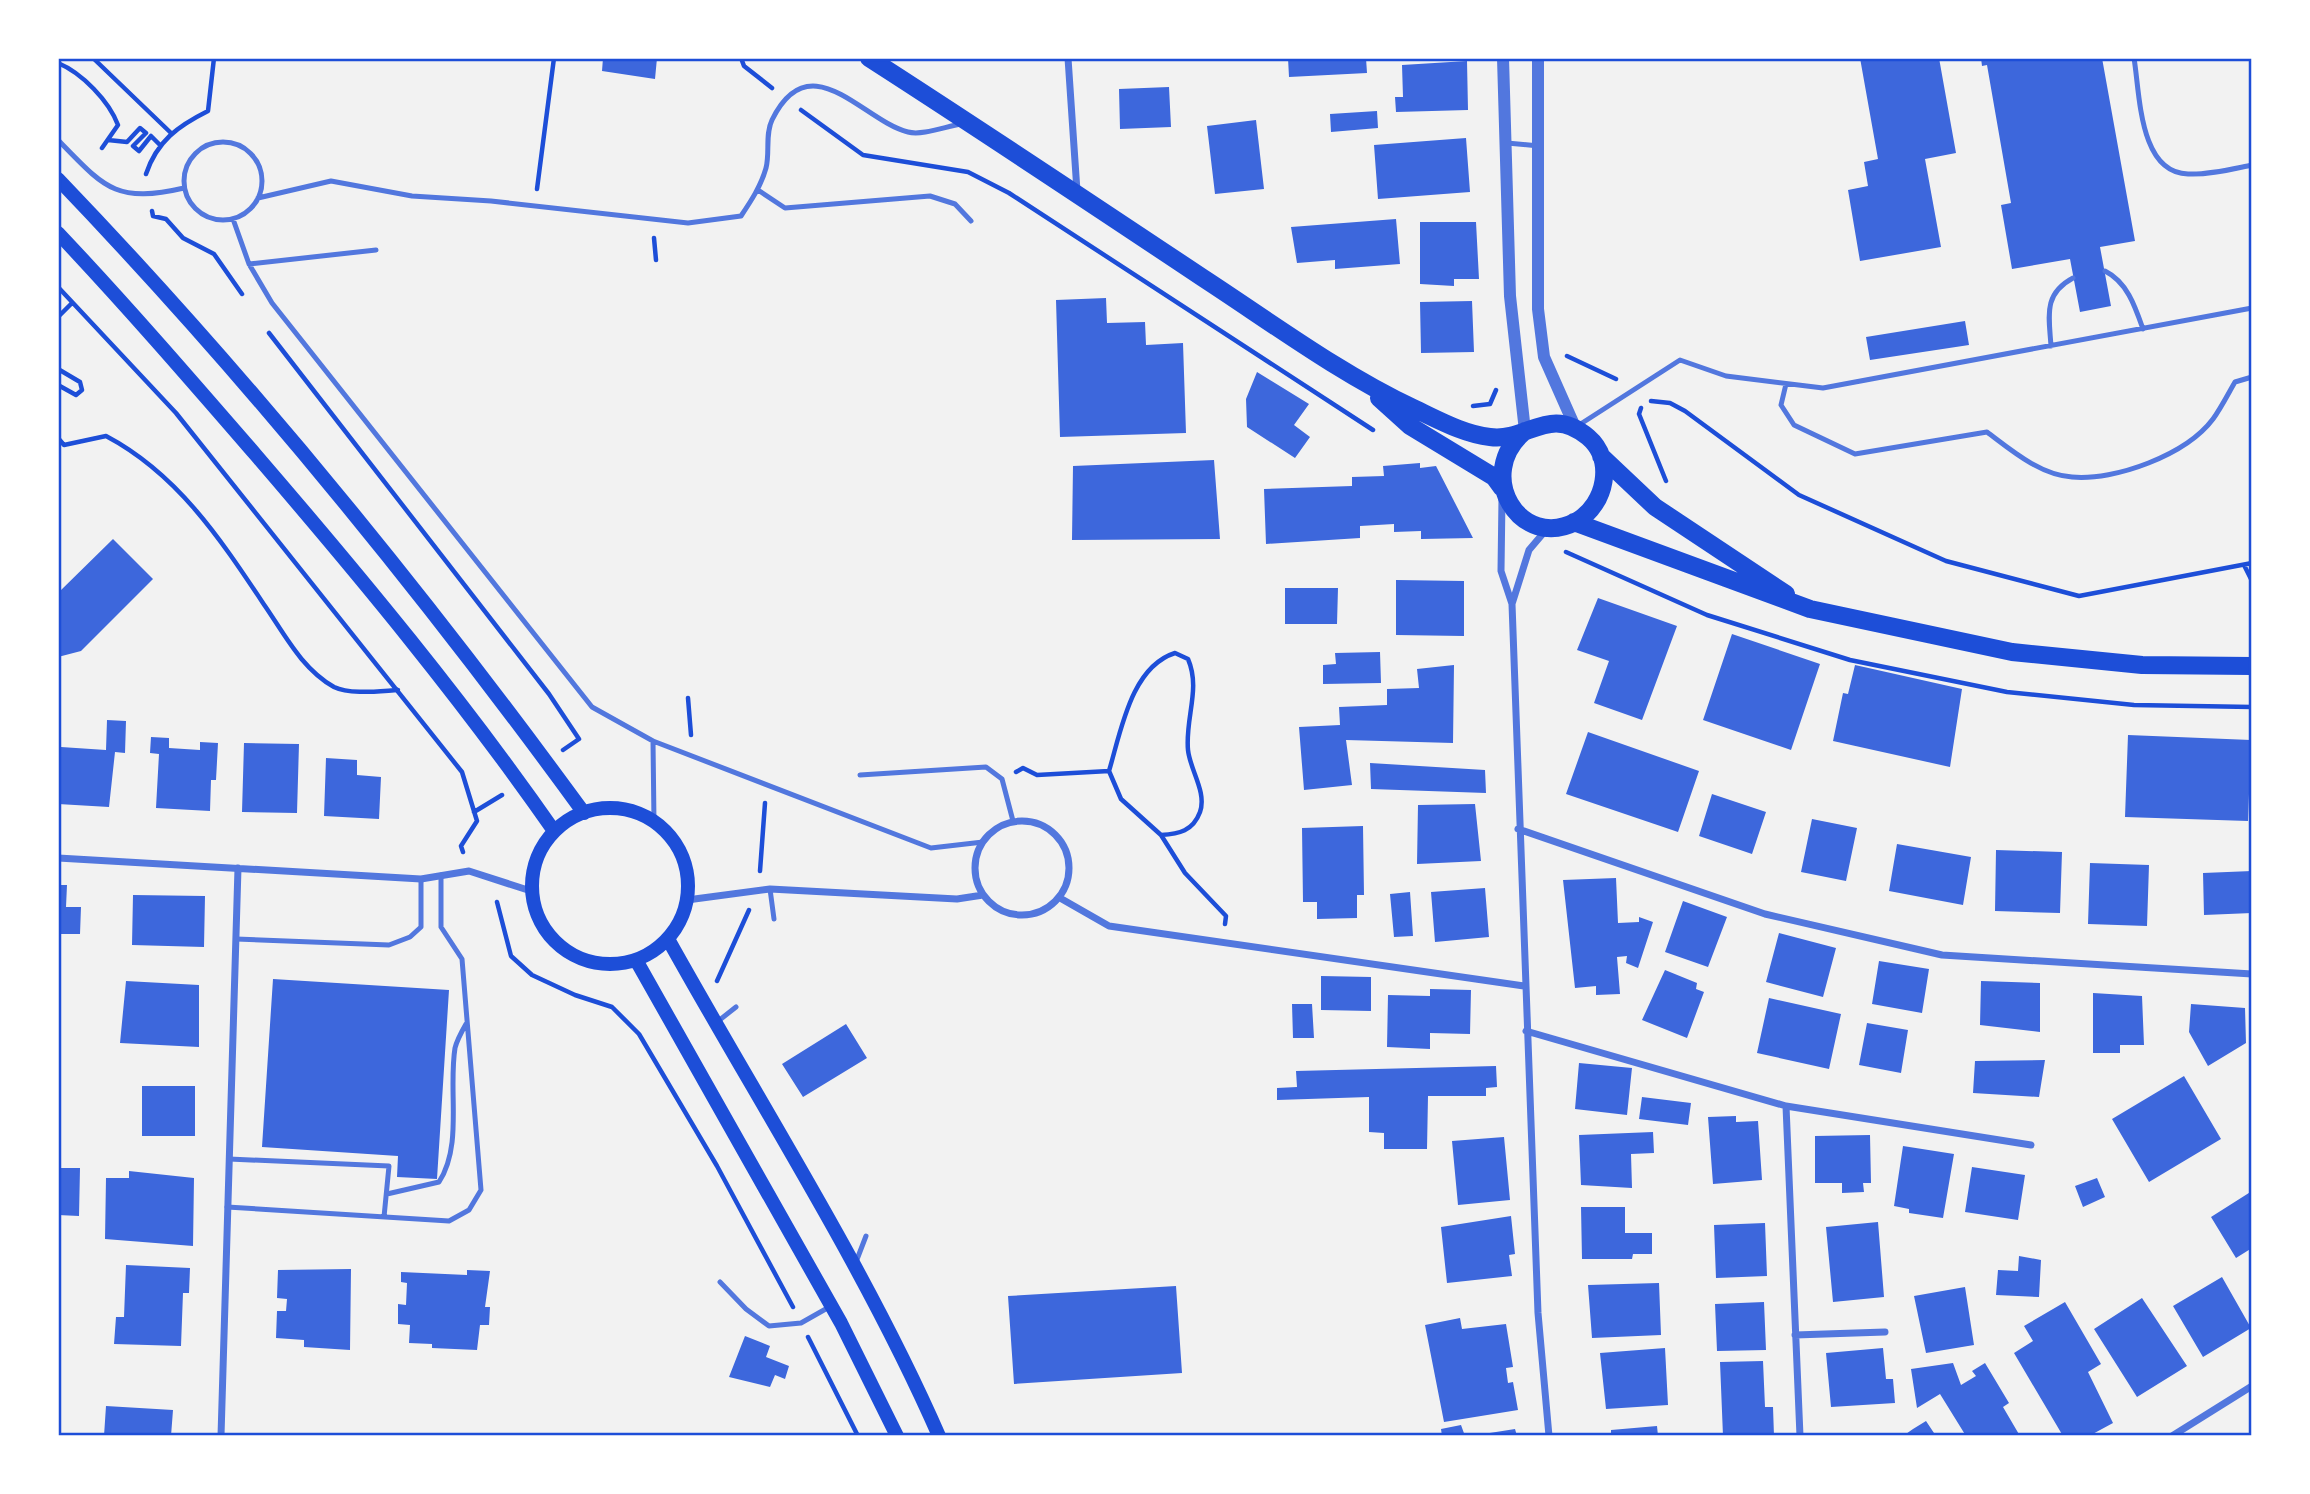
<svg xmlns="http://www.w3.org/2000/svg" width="2310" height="1494" font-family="'PT Sans',sans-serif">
	<rect width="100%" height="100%" fill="#f2f2f2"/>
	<!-- building -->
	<path fill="#3d67dc" d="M603,58H657L655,79L602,71Z
		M1288,58H1366L1367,73L1289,77Z
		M1860,58H1939L1956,153L1925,159L1941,247L1860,261L1848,190L1868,186L1864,162L1878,159Z
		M1981,58H2102L2135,241L2100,247L2111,306L2080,312L2070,259L2012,269L2001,205L2011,203L1987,65L1982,66Z
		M1467,61L1468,110L1396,112L1395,97H1403L1402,65Z
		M1169,87L1171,127L1120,129L1119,89Z
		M1377,111L1378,128L1331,132L1330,114Z
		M1256,120L1264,189L1215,194L1207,126Z
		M1466,138L1470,192L1378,199L1374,145Z
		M1396,219L1400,264L1335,269V260L1297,263L1291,227Z
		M1420,222H1476L1479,279H1454V286L1420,284Z
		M1106,298L1107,323L1145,322L1146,345L1183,343L1186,433L1060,437L1056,300Z
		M1472,301L1474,352L1421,353L1420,302Z
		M1965,321L1969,345L1870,360L1866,337Z
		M1257,372L1309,404L1294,425L1310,437L1295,458L1247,427L1246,399Z
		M1214,460L1220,539L1072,540L1073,466Z
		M1420,463V468L1436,466L1473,538L1421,539V531L1394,532V524L1360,526V538L1266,544L1264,489L1352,486V477L1384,476L1383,466Z
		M113,539L153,579L81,651L58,657V593Z
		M1396,580L1464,581V636L1396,635Z
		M1285,588H1338L1337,624H1285Z
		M1598,598L1677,626L1642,720L1594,703L1609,661L1577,650Z
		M1732,634L1820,664L1791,750L1703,720Z
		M1380,652L1381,683L1323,684V665L1336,664L1335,653Z
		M1454,665L1453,743L1346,740L1352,785L1304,790L1299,727L1340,725L1339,707L1387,705V689L1419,688L1417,669Z
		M1855,665L1962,689L1950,767L1833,741L1843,693L1848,694Z
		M107,720L126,721L125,753L115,752L109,807L58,804L61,747L106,750Z
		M1588,732L1699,771L1678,832L1566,794Z
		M2128,735L2251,740L2248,821L2125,817Z
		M151,737L169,738V748L200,750V742L218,743L216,780H211L210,811L156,808L159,754L150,753Z
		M244,743L299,744L297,813L242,812Z
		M326,758L357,760V775L381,777L379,819L324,816Z
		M1370,763L1485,770L1486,793L1371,789Z
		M1712,794L1766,812L1752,854L1699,836Z
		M1475,804L1481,861L1417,864L1418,805Z
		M1812,819L1857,828L1846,881L1801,872Z
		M1363,826L1364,895H1357V918L1317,919V902H1303L1302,828Z
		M1897,844L1971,857L1963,905L1889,891Z
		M1996,850L2062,852L2060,913L1995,911Z
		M2090,863L2149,865L2147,926L2088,924Z
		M2252,871V913L2204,915L2203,873Z
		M1616,878L1618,923L1639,922V917L1653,922L1638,968L1626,963L1627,956L1617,957L1620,994L1596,995V986L1575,988L1563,880Z
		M58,885H67L66,907H81L80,934H58Z
		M1485,888L1489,937L1435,942L1431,892Z
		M1410,892L1413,936L1394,937L1390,894Z
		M133,895L205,896L204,947L132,945Z
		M1683,901L1727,917L1708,967L1665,952Z
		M1779,933L1836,948L1823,997L1766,982Z
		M1879,961L1929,969L1922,1013L1872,1004Z
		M1665,970L1697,983L1696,989L1704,992L1687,1038L1642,1020Z
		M1321,976L1371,977V1011L1321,1010Z
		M273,979L449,990L437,1179L397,1177L398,1156L262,1147Z
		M126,981L199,985V1047L120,1043Z
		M1981,981L2040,983V1032L1980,1025Z
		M1430,989L1471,990L1470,1034L1430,1033V1049L1387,1047L1388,995L1430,996Z
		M2093,993L2142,996L2144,1045H2120V1053H2093Z
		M1769,998L1841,1014L1829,1069L1757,1053Z
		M1292,1004H1312L1314,1038H1293Z
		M2191,1004L2245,1008L2246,1043L2208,1066L2189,1032Z
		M1867,1023L1908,1030L1901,1073L1859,1065Z
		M846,1024L867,1058L803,1097L782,1064Z
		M2045,1060L2039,1097L1973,1093L1975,1061Z
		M1579,1063L1632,1068L1627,1115L1575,1109Z
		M1496,1066L1497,1087L1486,1088V1096H1428L1427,1149H1384V1133L1369,1132V1097L1277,1100V1088L1297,1087L1296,1071Z
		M2184,1076L2221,1139L2149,1182L2112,1119Z
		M142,1086H195V1136H142Z
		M1642,1097L1691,1103L1688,1125L1639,1119Z
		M1736,1116V1122L1758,1121L1762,1180L1713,1184L1708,1117Z
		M1653,1132L1654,1153L1631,1154L1632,1188L1581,1185L1579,1135Z
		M1870,1135L1871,1183H1863L1864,1192L1842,1193V1183H1815V1136Z
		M1504,1137L1510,1200L1458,1205L1452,1141Z
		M1903,1146L1954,1154L1943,1218L1909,1213V1209L1894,1206Z
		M1972,1167L2025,1175L2018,1220L1965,1212Z
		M58,1168H80L79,1216L58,1215Z
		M129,1171L194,1178L193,1246L105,1239L106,1178H129Z
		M2097,1178L2105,1197L2083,1207L2075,1186Z
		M2252,1191V1248L2236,1258L2211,1217Z
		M1581,1207H1625V1233H1652V1254H1633L1632,1259H1582Z
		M1511,1216L1515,1254L1509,1255L1512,1276L1447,1283L1441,1227Z
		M1878,1222L1884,1297L1833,1302L1826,1227Z
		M1765,1223L1767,1276L1716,1278L1714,1225Z
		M2019,1256L2041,1260L2039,1297L1996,1295L1998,1270L2018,1271Z
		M126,1265L190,1268L189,1293H183L181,1346L114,1344L116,1317H124Z
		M351,1269L350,1350L304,1347V1340L276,1338L277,1311H286L287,1299L277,1298L278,1270Z
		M467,1270L490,1271L485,1307H490L489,1325H480L477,1350L432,1348V1344L409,1343L410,1325L398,1324V1304L406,1305L407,1283L401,1282V1272L467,1275Z
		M2222,1277L2251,1328L2203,1357L2173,1306Z
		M1659,1283L1661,1335L1592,1338L1588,1285Z
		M1176,1286L1182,1373L1014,1384L1008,1296Z
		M1965,1287L1974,1345L1926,1353L1914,1296Z
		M2142,1298L2187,1366L2137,1397L2094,1329Z
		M1764,1302L1766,1350L1717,1351L1715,1304Z
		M2065,1302L2101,1364L2088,1372L2113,1423L2089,1436H2063L2014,1353L2033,1341L2024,1326Z
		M1460,1318L1462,1329L1506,1324L1513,1367L1506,1368L1508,1383L1513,1382L1518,1410L1444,1422L1425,1325Z
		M745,1336L770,1346L766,1357L789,1366L785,1379L775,1375L770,1387L729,1377Z
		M1665,1348L1668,1405L1606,1409L1600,1353Z
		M1883,1348L1886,1379H1893L1895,1403L1831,1407L1826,1353Z
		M1763,1361L1765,1407H1773L1774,1436H1723L1720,1362Z
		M1953,1363L1961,1385L1976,1376L1972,1371L1985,1363L2009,1403L2003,1407L2020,1436H1966L1940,1394L1917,1408L1911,1369Z
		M106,1406L173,1410L171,1436H104Z
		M1926,1421L1936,1436H1903L1913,1429Z
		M1461,1425L1465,1436H1442L1441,1429Z
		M1657,1426L1658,1436H1611V1430Z
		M1515,1429L1517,1436H1477V1435Z"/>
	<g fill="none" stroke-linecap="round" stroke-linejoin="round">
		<!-- path -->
		<path stroke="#1d4ed8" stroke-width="4.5" d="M93,58L171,133
			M741,58L744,66L772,88
			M58,63C82,73 109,101 118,125L102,148
			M801,110L863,155L968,172L1009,193L1373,430
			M108,140L127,142L140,128L146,133L133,146L139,151L151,136L160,145
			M146,174C157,141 178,126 208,111L214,58
			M537,189L554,58
			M152,211L153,216L166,219L183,238L214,254L242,294
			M654,238L656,260
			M58,287L176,413L462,772L477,821L461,846L463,852
			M58,317L72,303
			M269,333L549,694L579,739L563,750
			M1567,356L1616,379
			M58,369L80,382L82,390L76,395L58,385
			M1651,401L1670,403L1685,411L1799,495L1946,561L2079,596L2252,563
			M1473,406L1490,404L1496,390
			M1641,408L1639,414L1666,481
			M58,438L64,445L106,436C178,474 221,540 265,606C285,635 302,669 334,687C350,695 380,691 398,690
			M1566,552L1707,615L1850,660L2007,692L2134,705L2252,707
			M2245,567L2252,581
			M688,698L691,735
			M1109,771C1121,731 1131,667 1175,653L1188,659C1201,689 1185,718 1188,750C1190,770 1207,792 1200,812C1193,831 1179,834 1161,835
			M1016,772L1023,768L1037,775L1109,771L1121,799L1161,835L1185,873L1226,916L1225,924
			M474,812L502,795
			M760,871L765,803
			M497,902L511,956L532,975L575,995L612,1007L639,1034L717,1166L793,1307
			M717,981L749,910
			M808,1337L858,1436"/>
		<!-- service -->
		<path stroke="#5277de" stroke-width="5" d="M2134,58C2140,94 2139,173 2188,174C2209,175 2232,169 2252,165
			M58,140C104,187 115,204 184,188
			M184 181a39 39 0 1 1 78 0a39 39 0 1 1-78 0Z
			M1507,143L1539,146
			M758,190L785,208L930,196L955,204L971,221
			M258,198L331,181L412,196L491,201L688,223L741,216C751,201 761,186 766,168C770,153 765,134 772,120C810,42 863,121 908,132C922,136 947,126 961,124
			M233,219L249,264L272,303L592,707L653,741L654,822
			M249,264L376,250
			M2105,271C2127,282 2135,306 2143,329
			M2051,346C2049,316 2043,294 2073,278
			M1786,384L1781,405L1794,425L1855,454L1987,432C2011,450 2040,475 2072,477C2115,481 2186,455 2213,419C2221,408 2228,394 2235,382L2252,377
			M1579,425L1680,360L1726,376L1823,388L2252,308
			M653,741L931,848L983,842
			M860,775L986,767L1002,779L1013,821
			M770,889L774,919
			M236,939L389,945L410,937L421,927V879
			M717,1022L736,1007
			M229,1159L389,1166L384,1217
			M387,1194L439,1182C463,1145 448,1091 455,1048C457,1040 462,1031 466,1024
			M227,1207L449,1221L469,1210L481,1190L462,959L441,927V875
			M856,1262L866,1236
			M720,1282L746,1309L769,1326L801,1323L831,1306"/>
		<!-- minor -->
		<path stroke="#5277de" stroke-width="7" d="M1068,58L1077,191
			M1502,498L1501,571L1512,604L1529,550L1546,530
			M1512,604L1538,1313L1549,1436
			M975 868a47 47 0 1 1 94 0a47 47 0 1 1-94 0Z
			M1518,829L1765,914L1942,955L2252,974
			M58,858L421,879L469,871L531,891
			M1060,898L1109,926L1524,986
			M687,900L770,889L957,899L983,895
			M1526,1031L1786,1106L2031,1145
			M1786,1106L1800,1436
			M1795,1335L1885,1332
			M221,1436L238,868
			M2172,1436L2252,1386"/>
		<!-- tertiary -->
		<path stroke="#5277de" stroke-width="12" d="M1503,58L1510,296L1525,431
			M1538,58V309L1544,357L1575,427"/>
		<!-- secondary -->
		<path stroke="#1d4ed8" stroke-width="14" d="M58,179C248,377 422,591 584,813
			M58,233C126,305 190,379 255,454C360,576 462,699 554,831
			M532 886a78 78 0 1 1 156 0a78 78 0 1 1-156 0Z
			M668,939C758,1101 865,1267 939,1436
			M636,960L841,1323L897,1436"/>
		<!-- primary -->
		<path stroke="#1d4ed8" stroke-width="18" d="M869,58C981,130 1092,204 1203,278C1272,323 1339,373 1413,408C1437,419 1463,434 1490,437C1528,442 1549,404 1588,437C1615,460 1606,504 1577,521C1520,552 1473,474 1525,431
			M1379,398L1410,426L1494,477L1502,488
			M1601,456L1655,507L1786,594
			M1574,522L1810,609L2012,652L2142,665L2252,666"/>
	</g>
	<!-- border -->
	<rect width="2310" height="1494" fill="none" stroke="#ffffff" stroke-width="119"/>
	<rect x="60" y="60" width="2190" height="1374" fill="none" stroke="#1d4ed8" stroke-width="2.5"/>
</svg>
